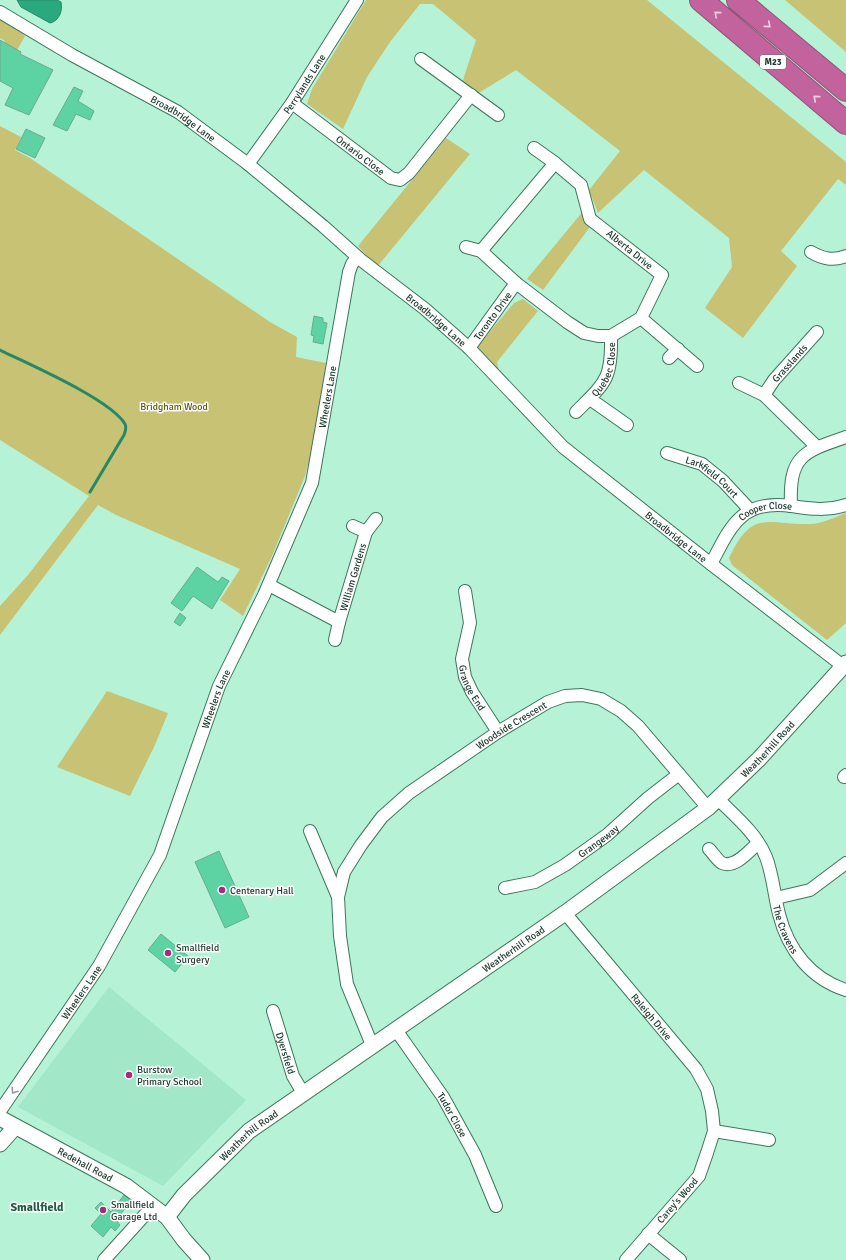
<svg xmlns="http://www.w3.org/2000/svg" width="846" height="1260" font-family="Signika,sans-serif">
	<rect width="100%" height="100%" fill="#b6f3d6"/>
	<!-- built -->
	<path fill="#a2e7c8" d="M109,987L246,1100L163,1186L18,1107Z"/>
	<!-- green -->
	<path fill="#c8c274" d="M366,0H647L846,162V185L838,179L781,251L797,266L743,338L705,308L732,267L729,238L644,170L598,213L589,190L620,151L516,70L477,94L462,83L476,40L433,4H420L390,42L367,77L343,129L307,104L312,89Z
		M785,0H846V52Z
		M0,18L18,29L25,36L16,52L3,44L5,41L0,38Z
		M0,126L21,137L15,150L30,158L270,322L297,337L296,357L326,363L312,449L305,476L272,556L243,616L220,600L240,569L116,515L98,505L0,635V606L28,575L89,496L0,440Z
		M446,138L470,154L377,267L358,246Z
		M584,210L590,227L543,290L527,279Z
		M523,299L538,311L497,362L502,382L475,349L514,303Z
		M846,513V623L827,640L732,565L729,558C753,508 767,525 810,524C822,524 835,517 846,513Z
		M107,691L168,713L155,745L130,796L57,767Z"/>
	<!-- water -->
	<path fill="#29a97d" stroke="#278866" d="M17,0H57L61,2C63,11 59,21 50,23L21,7Z"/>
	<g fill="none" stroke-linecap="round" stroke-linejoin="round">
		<!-- stream -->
		<path stroke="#278866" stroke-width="3" d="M0,350C28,364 110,399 125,424C127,428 125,432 124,435L90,492"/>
	</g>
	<!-- building -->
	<path fill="#5dd3a4" stroke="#6ea88e" d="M0,40L21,52L20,54L53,70L29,115L5,105L13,88L0,81Z
		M74,87L83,91L78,101L94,111L90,120L76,114L67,131L53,125Z
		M26,129L45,138L35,158L16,149Z
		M314,316L323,318V322L327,323L323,344L313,342L314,336L311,335Z
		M197,567L218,582L222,577L229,581L212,609L193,596L182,611L171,603Z
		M180,613L186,618L180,626L174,622Z
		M219,851L249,917L225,928L195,862Z
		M161,934L188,956L175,972L148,950Z
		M124,1195L131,1201L116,1220L120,1225L115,1231L111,1227L103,1237L91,1226L101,1214L95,1208L101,1202L111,1212Z"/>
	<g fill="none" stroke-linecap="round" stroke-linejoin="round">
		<defs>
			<g id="minor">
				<path id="s1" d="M0,12L72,55L178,112L248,164L323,226L361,260L425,309L469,348L563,447L711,564L843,666"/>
				<path d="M421,59L498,115"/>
				<path id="s2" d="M292,103L391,178L400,180L409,173L471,95"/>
				<path d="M534,148L555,163"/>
				<path id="s3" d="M248,164L292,103L357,0"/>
				<path d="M466,247L481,251L516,283L567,322L584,333L598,336H611L641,318L662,275L590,219L581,185L555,163L481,251"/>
				<path d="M811,252C823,259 833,261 846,256"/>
				<path d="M641,318L697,366"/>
				<path id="s4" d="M469,348L516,283"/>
				<path d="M669,358L678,349"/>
				<path d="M739,383L764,395L817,447"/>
				<path id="s5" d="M764,395L774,380L817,332"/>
				<path d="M590,399L627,425"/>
				<path id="s6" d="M576,412C606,382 612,379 611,336"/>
				<path id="s7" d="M667,453L702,464L723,481L750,510"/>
				<path d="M791,506C789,456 802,452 846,437"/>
				<path d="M366,532L376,519"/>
				<path id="s8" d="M711,564C731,526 741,499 792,506C810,509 828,511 846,505"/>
				<path id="s9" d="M269,585L339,622L366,532L353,526"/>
				<path id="s10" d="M465,591L470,623L462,659L465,677L472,692L498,732"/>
				<path d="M335,640L339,622"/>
				<path d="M844,777L846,775"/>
				<path id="s11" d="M718,799C735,816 757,834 766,857C773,875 774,895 779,914C788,950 811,979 846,990"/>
				<path d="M310,831L338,897"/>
				<path d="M709,849C713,853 718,861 722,863C735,869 750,850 758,843"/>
				<path id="s12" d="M505,888L535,882L565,865L607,835L648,798L679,774"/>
				<path d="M776,898L810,890L846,863"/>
				<path id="s13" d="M565,913L696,1069L707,1089L712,1111L714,1131L707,1153L699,1176L626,1260"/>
				<path id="s14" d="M273,1011L293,1076L303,1093"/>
				<path id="s15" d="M396,1030L443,1097L475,1155L496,1206"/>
				<path id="s16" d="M372,1045L347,984L340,936L338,897L344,872L361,845L382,817L409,793L498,732L548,702L565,696L582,695L601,699L621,711L638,726L708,808"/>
				<path id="s17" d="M0,1111L99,966L160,855L219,686L264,595L312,483L349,272L352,264L357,257"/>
				<path d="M714,1131L769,1140"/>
				<path d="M648,1234L680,1260"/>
				<path d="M104,1260L152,1207"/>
			</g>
			<g id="tertiary">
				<path id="s18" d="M0,1118L126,1186L167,1217L184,1240L202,1260"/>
				<path d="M0,1144L15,1127"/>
				<path id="s19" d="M167,1217L184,1195L249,1131L565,913L708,808L759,759L846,663"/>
			</g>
			<path id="motorway" d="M701,0L846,123
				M738,0L846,90"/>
		</defs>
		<!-- minor casing -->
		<use href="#minor" stroke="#3c765e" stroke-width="14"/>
		<!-- tertiary casing -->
		<use href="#tertiary" stroke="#3c765e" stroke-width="17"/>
		<!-- motorway casing -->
		<use href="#motorway" stroke="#8a5576" stroke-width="24"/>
		<!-- minor -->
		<use href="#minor" stroke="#fff" stroke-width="12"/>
		<!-- tertiary -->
		<use href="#tertiary" stroke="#fff" stroke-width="15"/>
		<!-- motorway -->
		<use href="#motorway" stroke="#c2639d" stroke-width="22"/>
	</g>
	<!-- one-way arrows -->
	<defs><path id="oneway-chevron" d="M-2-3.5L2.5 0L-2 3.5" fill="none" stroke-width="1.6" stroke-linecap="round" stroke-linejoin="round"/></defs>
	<g stroke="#edd0e2">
		<use href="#oneway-chevron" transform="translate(717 14) rotate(-139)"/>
		<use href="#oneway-chevron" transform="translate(768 25) rotate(40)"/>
		<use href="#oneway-chevron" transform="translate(816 98) rotate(-140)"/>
	</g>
	<use stroke="#909c97" href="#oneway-chevron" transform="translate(14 1091) rotate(124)"/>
	<!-- markers -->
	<g fill="#a62a7d" stroke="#fff" stroke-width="1.5">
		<circle cx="222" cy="890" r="4"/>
		<circle cx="168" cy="953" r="4"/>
		<circle cx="129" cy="1075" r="4"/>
		<circle cx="103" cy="1210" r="4"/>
	</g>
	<g text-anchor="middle" stroke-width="3" stroke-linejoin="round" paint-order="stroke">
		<!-- shield labels -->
		<rect fill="#fff" stroke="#64756d" stroke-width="1" x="760" y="55" width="26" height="14" rx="3"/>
		<g font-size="9" font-weight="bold" fill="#223a2f">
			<text x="773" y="65">M23</text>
		</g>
		<!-- street labels -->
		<g font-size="10" fill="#223a2f" stroke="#fff">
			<text dy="4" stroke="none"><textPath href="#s3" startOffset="98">Perrylands Lane</textPath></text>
			<text dy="4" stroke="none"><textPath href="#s1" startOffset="212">Broadbridge Lane</textPath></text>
			<text dy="4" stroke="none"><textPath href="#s2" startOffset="86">Ontario Close</textPath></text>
			<text transform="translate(630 249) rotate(39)" y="4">Alberta Drive</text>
			<text dy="4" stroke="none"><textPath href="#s4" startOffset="40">Toronto Drive</textPath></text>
			<text dy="4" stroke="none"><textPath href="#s1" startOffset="536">Broadbridge Lane</textPath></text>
			<text dy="4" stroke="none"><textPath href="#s5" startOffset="41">Grasslands</textPath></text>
			<text dy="4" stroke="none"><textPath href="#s6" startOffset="53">Quebec Close</textPath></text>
			<text dy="4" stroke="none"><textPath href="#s17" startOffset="792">Wheelers Lane</textPath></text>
			<text dy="4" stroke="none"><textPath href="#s7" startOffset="52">Larkfield Court</textPath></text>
			<text dy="4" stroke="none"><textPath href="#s8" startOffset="82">Cooper Close</textPath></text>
			<text dy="4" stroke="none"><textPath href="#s1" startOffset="860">Broadbridge Lane</textPath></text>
			<text dy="4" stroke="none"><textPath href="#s9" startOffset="126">William Gardens</textPath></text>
			<text dy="4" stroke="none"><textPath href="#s10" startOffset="100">Grange End</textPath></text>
			<text dy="4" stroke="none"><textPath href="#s17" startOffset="468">Wheelers Lane</textPath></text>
			<text dy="4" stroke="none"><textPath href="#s16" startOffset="405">Woodside Crescent</textPath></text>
			<text dy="4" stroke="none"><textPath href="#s19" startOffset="764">Weatherhill Road</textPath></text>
			<text dy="4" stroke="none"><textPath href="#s12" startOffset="106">Grangeway</textPath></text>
			<text dy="4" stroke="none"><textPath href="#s11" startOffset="151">The Cravens</textPath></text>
			<text dy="4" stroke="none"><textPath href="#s19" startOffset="440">Weatherhill Road</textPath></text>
			<text dy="4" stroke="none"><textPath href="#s17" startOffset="144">Wheelers Lane</textPath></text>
			<text dy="4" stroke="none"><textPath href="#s13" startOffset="135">Raleigh Drive</textPath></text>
			<text dy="4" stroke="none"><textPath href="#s14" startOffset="44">Dyersfield</textPath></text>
			<text dy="4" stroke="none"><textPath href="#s15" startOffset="102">Tudor Close</textPath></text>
			<text dy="4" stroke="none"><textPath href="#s19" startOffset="116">Weatherhill Road</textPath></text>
			<text dy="4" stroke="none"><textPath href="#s18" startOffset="97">Redehall Road</textPath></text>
			<text transform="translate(677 1200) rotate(-49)" y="4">Carey's Wood</text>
		</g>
		<!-- park labels -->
		<g font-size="10" fill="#605a06" stroke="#fff">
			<text x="174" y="410">Bridgham Wood</text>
		</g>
		<!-- poi labels -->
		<g font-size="10" fill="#223a2f" stroke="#fff" text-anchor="start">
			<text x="230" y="894">Centenary Hall</text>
			<text x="176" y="951">Smallfield<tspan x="176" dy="12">Surgery</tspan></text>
			<text x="137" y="1073">Burstow<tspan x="137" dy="12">Primary School</tspan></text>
			<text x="111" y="1208">Smallfield<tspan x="111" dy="12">Garage Ltd</tspan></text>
		</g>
		<!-- quarter labels -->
		<g font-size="12" font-weight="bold" fill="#205b44" stroke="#fff">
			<text x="37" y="1211">Smallfield</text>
		</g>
	</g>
</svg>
